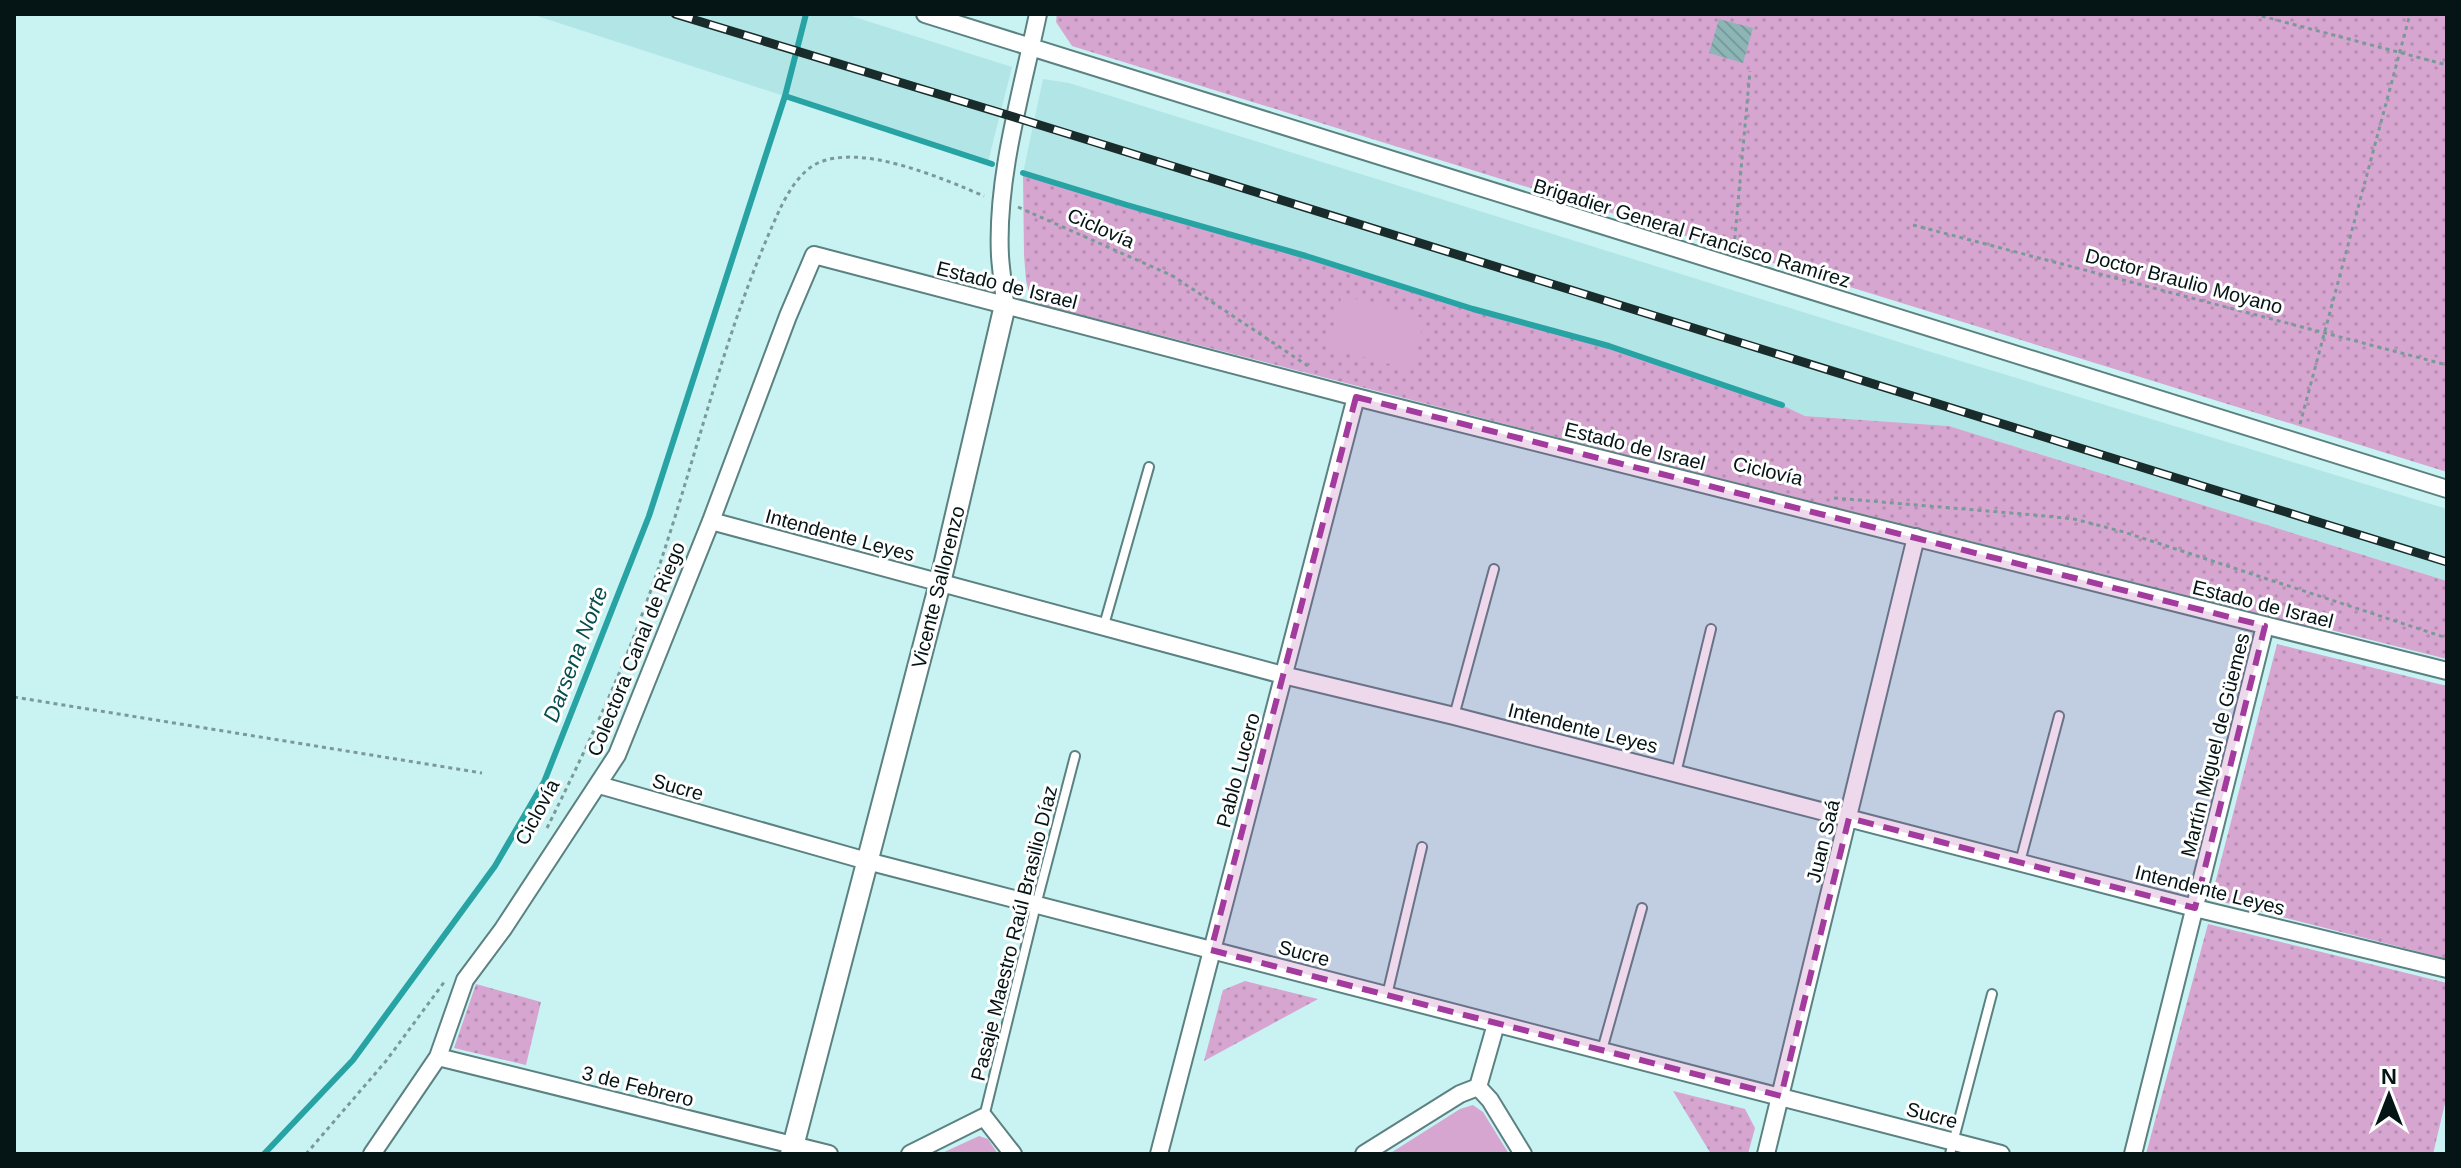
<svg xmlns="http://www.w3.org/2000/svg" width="2461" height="1168" font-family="Helvetica,sans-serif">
	<defs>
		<pattern id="grass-dots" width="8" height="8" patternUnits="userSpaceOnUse" patternTransform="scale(2)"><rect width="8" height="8" fill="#d6a6d1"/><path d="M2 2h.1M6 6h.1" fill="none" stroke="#b68eb3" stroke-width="1.8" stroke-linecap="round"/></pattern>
		<pattern id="building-back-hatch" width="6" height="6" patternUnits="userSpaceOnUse" patternTransform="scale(2)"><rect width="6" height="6" fill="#8db5b5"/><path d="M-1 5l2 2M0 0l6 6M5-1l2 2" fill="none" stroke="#789b9b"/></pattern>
	</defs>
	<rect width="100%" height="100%" fill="#c9f2f2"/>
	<!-- built -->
	<path fill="#b2e6e6" d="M531,14H845L1012,67L988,162Z
		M1043,79L1069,83L1931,352L2447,509V581L1949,426L1805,416L1782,405L1609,346L1473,309L1306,256L1127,205L1023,173Z"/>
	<!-- grass -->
	<path fill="url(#grass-dots)" d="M1057,14H2447V472L1072,46L1056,22Z
		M1023,173L1127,205L1306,256L1473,309L1609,346L1782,405L1805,416L1949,426L2447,581V659L2323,628L2274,622L1043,305L1030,298L1026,280L1024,255Z
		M2277,644L2447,686V959L2211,899Z
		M2208,924L2447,983V1095L2433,1154H2146Z
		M1245,981L1318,999L1204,1061L1223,990Z
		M476,984L541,1002L526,1065L454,1048Z
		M1673,1091L1745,1109L1755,1128L1748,1154H1711Z"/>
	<!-- park -->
	<path fill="#d6a6d1" d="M1342,295L1425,319L1411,370L1328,347Z
		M1473,1105L1483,1112L1509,1154H1389L1460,1109Z
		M979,1136L988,1139L998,1154H940Z"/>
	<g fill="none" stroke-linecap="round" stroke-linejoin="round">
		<!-- stream -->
		<path stroke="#28a3a4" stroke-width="6" d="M785,96L992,164
			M1023,173L1127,205L1306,256L1473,309L1609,346L1782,405
			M264,1154L353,1060L495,866L544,782L649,516L785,96L806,14"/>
	</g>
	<!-- building -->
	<path fill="url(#building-back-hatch)" d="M1719,19L1753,28L1743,63L1709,53Z"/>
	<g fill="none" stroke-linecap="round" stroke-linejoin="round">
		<defs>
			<path id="service" d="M1104,625L1149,467
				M1454,716L1494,569
				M1676,773L1711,629
				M2020,862L2059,716
				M1387,995L1422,847
				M1602,1050L1642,908
				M984,1117L1036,905L1075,756
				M1950,1154L1992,994"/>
			<path id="minor" d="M925,14L2447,489
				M1005,305C1004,288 1001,272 1000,256C996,177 1022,91 1038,14
				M711,521L1283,675L1454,716L2195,908L2447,969
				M599,785L867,861L2001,1154
				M438,1057L829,1154
				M1478,1087L1496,1024
				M372,1154L438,1057L465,980L503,929L617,755L711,521L788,316L814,255L1356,397L2447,671
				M910,1154L984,1117L1013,1154
				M1159,1154L1356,397
				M1364,1154L1460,1094L1478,1087L1490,1100L1523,1154
				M1766,1154L1916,537
				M2133,1154L2265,626"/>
			<path id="tertiary" d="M791,1154L940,583L1005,305"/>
		</defs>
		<!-- service casing -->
		<use href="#service" stroke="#5b8181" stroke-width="12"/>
		<!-- minor casing -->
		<use href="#minor" stroke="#5b8181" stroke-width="20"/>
		<!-- tertiary casing -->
		<use href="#tertiary" stroke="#5b8181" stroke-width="24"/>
		<!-- path -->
		<path stroke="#7b9999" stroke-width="3" stroke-dasharray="4 4" stroke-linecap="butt" d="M2254,14L2447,65
			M1018,207L1173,276L1308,366
			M1913,225L2447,365
			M1734,247L1750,71
			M2300,424L2410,14
			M1834,498L2035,515L2074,519L2124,532L2447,638
			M14,697L482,773
			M547,828C582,757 616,687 643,612C692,480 720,339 779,211C787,194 799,173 816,164C860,142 941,178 984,196
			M306,1154L386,1061L445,981"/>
		<!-- service -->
		<use href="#service" stroke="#fff" stroke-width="8"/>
		<!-- minor -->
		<use href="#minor" stroke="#fff" stroke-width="16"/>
		<!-- tertiary -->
		<use href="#tertiary" stroke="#fff" stroke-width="20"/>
		<defs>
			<path id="rail" d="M675,14L1014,117L2447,562"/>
		</defs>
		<!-- rail casing -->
		<use href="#rail" stroke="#192b2b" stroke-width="9"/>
		<!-- rail -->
		<use href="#rail" stroke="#fff" stroke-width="6" stroke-dasharray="18" stroke-linecap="butt"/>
	</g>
	<!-- marked area -->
	<path fill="#a33b9e" fill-opacity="0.2" stroke="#a33b9e" stroke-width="6" stroke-dasharray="16 10" stroke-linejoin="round" d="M1356,397L2265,626L2195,908L1849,818L1781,1096L1211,950Z"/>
	<g text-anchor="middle" stroke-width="6" stroke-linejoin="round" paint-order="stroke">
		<!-- street labels -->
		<g font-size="20" fill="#051414" stroke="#fff">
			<text transform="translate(1101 228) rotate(24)" y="7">Ciclovía</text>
			<text transform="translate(1692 233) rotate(17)" y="7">Brigadier General Francisco Ramírez</text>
			<text transform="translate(2184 281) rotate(15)" y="7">Doctor Braulio Moyano</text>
			<text transform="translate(1007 285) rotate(14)" y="7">Estado de Israel</text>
			<text transform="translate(1635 446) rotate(14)" y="7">Estado de Israel</text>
			<text transform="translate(1768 471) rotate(13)" y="7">Ciclovía</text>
			<text transform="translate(840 535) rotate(15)" y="7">Intendente Leyes</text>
			<text transform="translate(938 587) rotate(-76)" y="7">Vicente Sallorenzo</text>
			<text transform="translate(2263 604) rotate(14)" y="7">Estado de Israel</text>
			<text transform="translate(636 649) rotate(-68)" y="7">Colectora Canal de Riego</text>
			<text transform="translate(1583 728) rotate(14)" y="7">Intendente Leyes</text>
			<text transform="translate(2215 745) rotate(-76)" y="7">Martín Miguel de Güemes</text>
			<text transform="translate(1238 770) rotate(-75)" y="7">Pablo Lucero</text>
			<text transform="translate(678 787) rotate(16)" y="7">Sucre</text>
			<text transform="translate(537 812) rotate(-62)" y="7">Ciclovía</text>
			<text transform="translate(1823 841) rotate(-76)" y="7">Juan Saá</text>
			<text transform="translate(2210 890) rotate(14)" y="7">Intendente Leyes</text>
			<text transform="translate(1014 933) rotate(-76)" y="7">Pasaje Maestro Raúl Brasilio Díaz</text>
			<text transform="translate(1304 953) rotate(15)" y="7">Sucre</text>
			<text transform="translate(638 1086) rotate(14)" y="7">3 de Febrero</text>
			<text transform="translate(1932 1115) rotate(15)" y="7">Sucre</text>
		</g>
		<!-- water labels -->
		<g font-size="22" font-style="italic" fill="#064d4e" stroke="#fff">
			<text transform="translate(575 654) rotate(-69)" y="8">Darsena Norte</text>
		</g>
	</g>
	<!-- border -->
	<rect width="2461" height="1168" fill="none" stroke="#051414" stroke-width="32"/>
	<!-- north arrow -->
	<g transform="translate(2389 1096)" stroke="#ffffff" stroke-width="6" paint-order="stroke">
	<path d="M0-6L14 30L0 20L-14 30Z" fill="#051414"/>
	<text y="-12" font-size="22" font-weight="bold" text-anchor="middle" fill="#051414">N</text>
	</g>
</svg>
